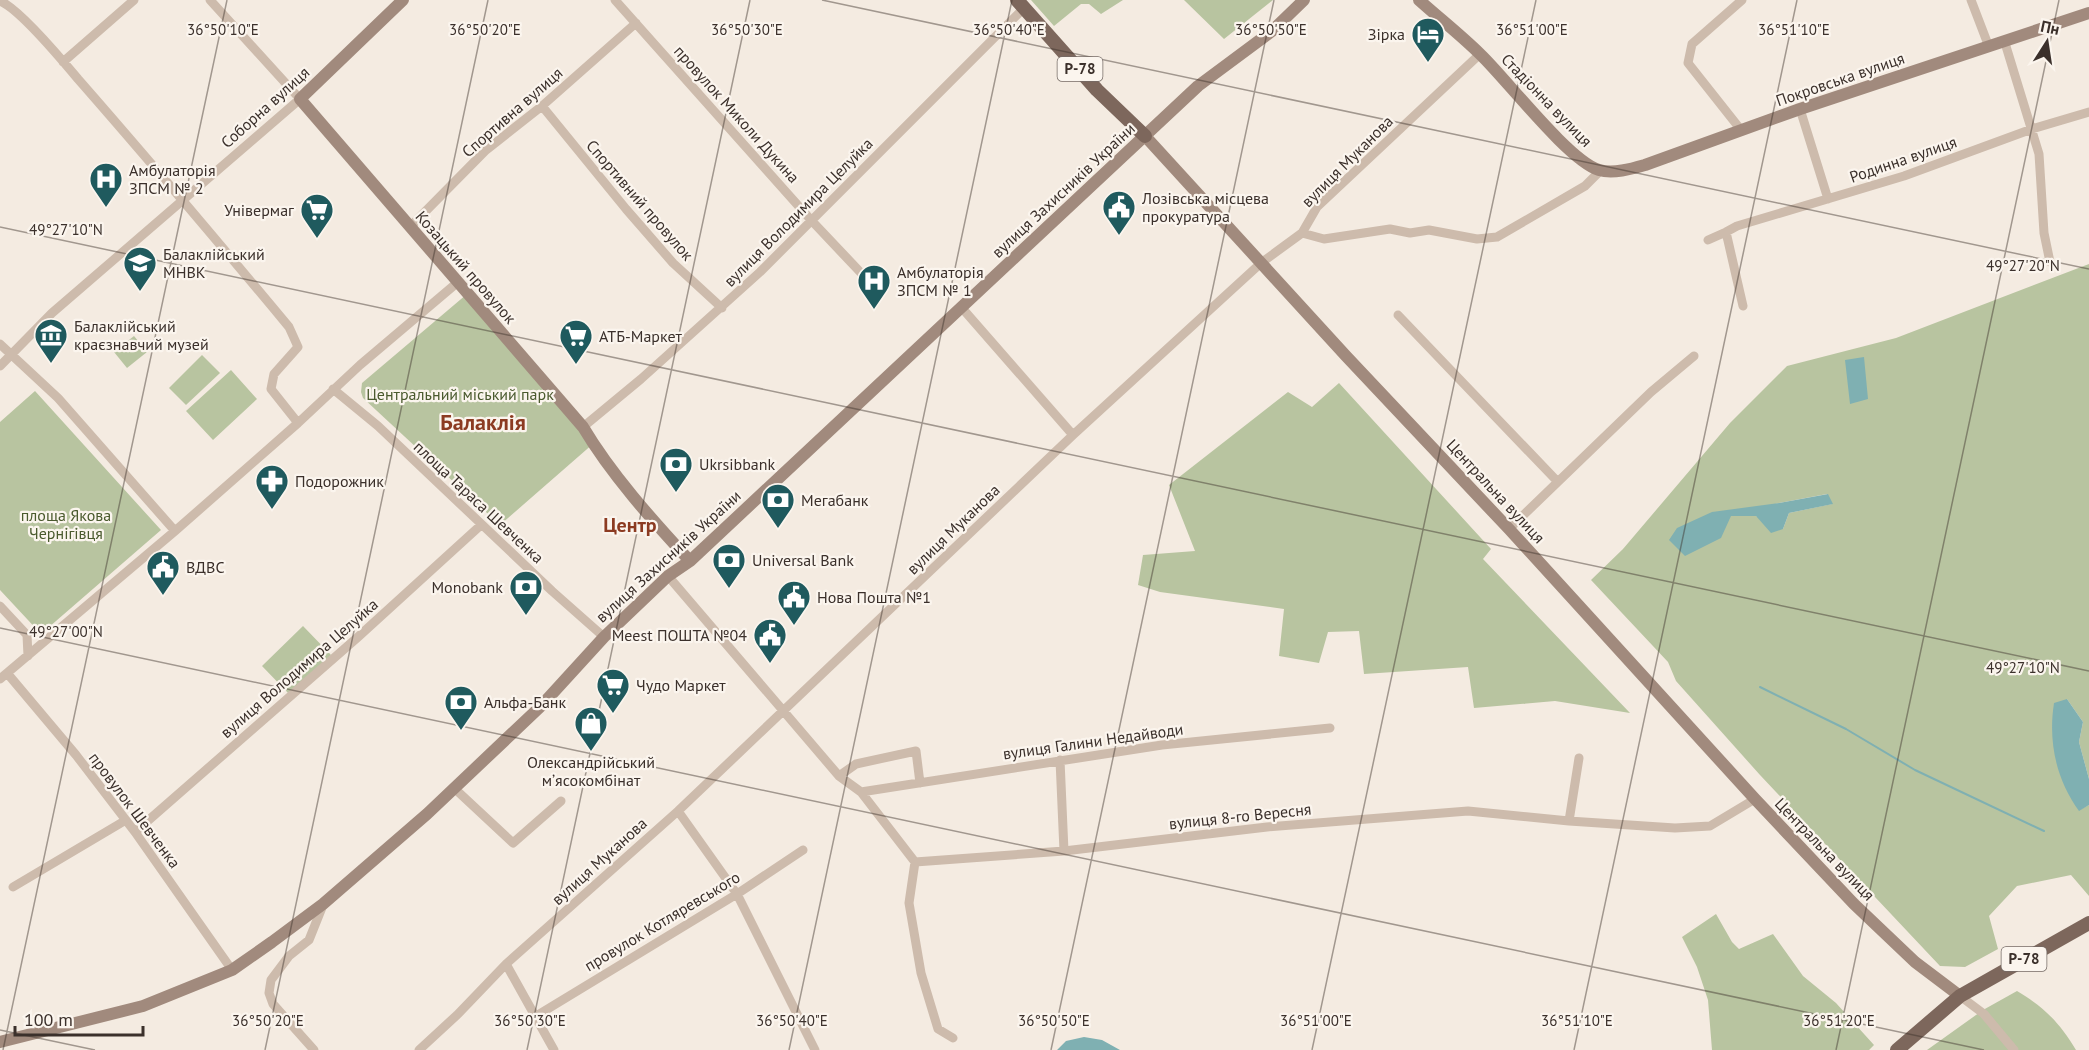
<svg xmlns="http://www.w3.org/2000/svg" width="2089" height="1050" font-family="'PT Sans',sans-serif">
	<rect width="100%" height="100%" fill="#f4ebe1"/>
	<!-- green -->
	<path fill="#b8c4a0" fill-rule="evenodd" d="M1031,0H1123L1101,14L1089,4H1081L1054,26Z
		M1184,0H1273L1224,39Z
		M2089,264V779L2079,742L2083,722L2067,699L2079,810L2089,805V896L2071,875L2017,886L1989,916L1998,949L1965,967L1940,966L1760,775L1676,681L1668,662L1591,580L1623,549L1730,423L1787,366L1896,338ZM1827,494L1832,504L1789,513L1783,529L1756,516H1731L1779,503Z
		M467,294L594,443L500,525L363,398L361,392L362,383Z
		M134,336L147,352L127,368L114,352Z
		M202,355L220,373L186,405L169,388Z
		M231,370L257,399L213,440L186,411Z
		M1339,383L1491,549L1483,559L1630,713L1555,701L1474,708L1468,667L1364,674L1359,631L1328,632L1319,663L1279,656L1284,609L1160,592L1138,585L1143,555L1195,551L1169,485L1288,392L1312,407Z
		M35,391L161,530L41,634L0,590V422Z
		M303,626L331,655L289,694L262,666Z
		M1716,914L1732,942L1739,949L1773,934L1803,976L1836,1003L1874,1045L1869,1050H1712L1708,1000L1697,967L1682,937Z
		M2017,991C2044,1007 2060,1023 2076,1050H1927L1983,1010Z"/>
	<!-- water -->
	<path fill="#7fb0b2" d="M1864,357L1868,399L1850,404L1845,360Z
		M1828,494L1833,504L1789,513L1783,529L1771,533L1756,516H1731L1721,538L1685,556L1669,540L1677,528L1712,512L1779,503Z
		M2067,699L2083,722L2079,742L2089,779V805L2079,811C2056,779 2048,742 2054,703Z
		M1084,1037L1102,1040L1120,1050H1057L1066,1041Z"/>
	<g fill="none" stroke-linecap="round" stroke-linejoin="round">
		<!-- stream -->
		<path stroke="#7fb0b2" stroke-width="2" d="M1760,687L1846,729L1915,770L2044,831"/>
		<!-- street -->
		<path stroke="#cdbbac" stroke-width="9" d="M615,0L811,220L862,274
			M1971,0L1989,47
			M0,1C18,8 63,61 78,79C149,160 219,243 289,327L298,347L274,374L271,389L298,423
			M2005,43L2039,154L2044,233L2050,262
			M63,62L134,0
			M542,106L626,209L673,263L722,308
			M1800,109L1828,199
			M1741,130L1688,63L1692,44L1742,0
			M410,227L485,151L542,106L636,23
			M1302,233L1324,239L1390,229L1410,233L1429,230L1477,239L1497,237L1585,186L1601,170
			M1708,240L1726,232
			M1743,306L1726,232L1737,226L1904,176L2032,129L2089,112
			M962,308L1073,435
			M1398,315L1557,481
			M0,344L58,398L175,531
			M0,366L52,313L300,99L210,0
			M333,389L378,426L552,591L604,637
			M583,427L641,379L760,272L1024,8
			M1509,529L1651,392L1694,356
			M668,576L839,776L861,792L915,862L909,903L921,973L938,1029L953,1038
			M0,606L27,635L28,656
			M7,673L76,755L135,832L232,970
			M0,679L175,531L298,423L360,365L458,282
			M1060,760L1064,851
			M839,776L856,764L916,751L920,783
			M454,788L513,843L561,801
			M861,792L1162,745L1330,728
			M678,811L737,894L815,1050
			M1569,821L1579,758
			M135,832L358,637L481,525
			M915,862L1064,851L1267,827L1468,811L1569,821L1675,828L1710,826L1755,799
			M13,887L126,820
			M506,964L554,1050
			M1960,996L1984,1014L2014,1050
			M536,1016L737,894L803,850
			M314,1050L273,1004L269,993L271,980L289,956L309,940L323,905
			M419,1050L457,1015L506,964L678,811L1073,435L1261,263L1302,233L1317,207L1480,54"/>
		<!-- secondary -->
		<path stroke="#a18a7d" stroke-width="12" d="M403,0L300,99L583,427C611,474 652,520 690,561
			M1419,0C1439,18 1462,36 1481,55C1507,80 1569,161 1599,170C1613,174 1631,169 1645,165L1800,109L2089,13
			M1145,136L1346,356L1509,529L1755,799L1854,904L1915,962L1960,996
			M0,1042L143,1006L232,970L272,942L323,904L427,814L541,706L604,637L668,576L690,561L1198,86L1272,31L1304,0"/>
		<!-- primary -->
		<path stroke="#7d675c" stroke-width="14" d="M1017,0L1097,90L1145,136
			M1897,1050L1960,996L2089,923"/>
	</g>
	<!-- ticks -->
	<path fill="none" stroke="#3b302b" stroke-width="1.5" stroke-opacity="0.45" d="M822,0L2089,269M0,227L2089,671M0,628L1984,1050M0,1030L95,1050M3,1050L227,0M265,1050L488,0M527,1050L750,0M789,1050L1012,0M1051,1050L1274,0M1312,1050L1536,0M1574,1050L1797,0M1836,1050L2059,0"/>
	<!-- icons -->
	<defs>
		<symbol id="hotel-pin" viewBox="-11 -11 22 30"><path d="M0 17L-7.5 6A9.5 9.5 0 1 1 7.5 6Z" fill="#1f5a5e" stroke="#fbf5ee"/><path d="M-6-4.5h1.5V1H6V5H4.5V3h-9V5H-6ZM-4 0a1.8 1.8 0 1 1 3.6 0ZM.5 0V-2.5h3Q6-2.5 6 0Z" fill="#fff"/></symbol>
		<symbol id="hospital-pin" viewBox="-11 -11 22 30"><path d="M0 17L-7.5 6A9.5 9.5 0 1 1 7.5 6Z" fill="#1f5a5e" stroke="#fbf5ee"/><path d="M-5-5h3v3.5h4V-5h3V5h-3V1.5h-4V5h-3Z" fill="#fff"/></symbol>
		<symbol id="civic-pin" viewBox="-11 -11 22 30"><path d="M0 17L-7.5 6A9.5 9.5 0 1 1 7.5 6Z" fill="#1f5a5e" stroke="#fbf5ee"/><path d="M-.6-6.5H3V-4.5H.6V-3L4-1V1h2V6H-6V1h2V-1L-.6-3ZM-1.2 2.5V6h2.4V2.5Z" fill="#fff"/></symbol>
		<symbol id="supermarket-pin" viewBox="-11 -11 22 30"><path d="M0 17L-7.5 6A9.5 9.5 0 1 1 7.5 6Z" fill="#1f5a5e" stroke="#fbf5ee"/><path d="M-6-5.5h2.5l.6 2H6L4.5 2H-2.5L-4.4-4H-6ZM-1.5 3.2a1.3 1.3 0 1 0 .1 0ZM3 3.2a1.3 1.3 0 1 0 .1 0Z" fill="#fff"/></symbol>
		<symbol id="school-pin" viewBox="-11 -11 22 30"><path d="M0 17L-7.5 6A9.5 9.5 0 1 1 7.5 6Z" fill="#1f5a5e" stroke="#fbf5ee"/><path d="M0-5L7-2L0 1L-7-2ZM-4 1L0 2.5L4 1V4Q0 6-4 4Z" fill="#fff"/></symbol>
		<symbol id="museum-pin" viewBox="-11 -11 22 30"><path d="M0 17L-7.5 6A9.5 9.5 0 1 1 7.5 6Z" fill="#1f5a5e" stroke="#fbf5ee"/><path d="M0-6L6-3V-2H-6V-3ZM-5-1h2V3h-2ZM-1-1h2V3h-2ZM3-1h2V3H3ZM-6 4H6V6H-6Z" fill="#fff"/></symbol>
		<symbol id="bank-pin" viewBox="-11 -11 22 30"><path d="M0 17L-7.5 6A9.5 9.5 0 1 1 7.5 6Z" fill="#1f5a5e" stroke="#fbf5ee"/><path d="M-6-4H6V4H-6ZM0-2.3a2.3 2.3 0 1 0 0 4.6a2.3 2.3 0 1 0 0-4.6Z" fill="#fff"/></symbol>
		<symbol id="pharmacy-pin" viewBox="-11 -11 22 30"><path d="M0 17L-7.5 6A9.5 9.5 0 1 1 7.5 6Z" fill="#1f5a5e" stroke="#fbf5ee"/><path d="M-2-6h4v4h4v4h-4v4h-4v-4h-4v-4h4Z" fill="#fff"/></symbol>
		<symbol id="shop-pin" viewBox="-11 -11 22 30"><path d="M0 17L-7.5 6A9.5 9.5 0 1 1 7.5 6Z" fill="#1f5a5e" stroke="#fbf5ee"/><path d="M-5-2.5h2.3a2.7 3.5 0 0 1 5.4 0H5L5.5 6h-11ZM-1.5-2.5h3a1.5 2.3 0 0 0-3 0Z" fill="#fff"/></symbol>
	</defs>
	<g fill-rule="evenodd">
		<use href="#hotel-pin" x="1409" y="15" width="38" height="52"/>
		<use href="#hospital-pin" x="87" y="160" width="38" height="52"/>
		<use href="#civic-pin" x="1100" y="188" width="38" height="52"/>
		<use href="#supermarket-pin" x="298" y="191" width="38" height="52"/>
		<use href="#school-pin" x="121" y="244" width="38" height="52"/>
		<use href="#hospital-pin" x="855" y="262" width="38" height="52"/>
		<use href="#museum-pin" x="32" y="316" width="38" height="52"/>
		<use href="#supermarket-pin" x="557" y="317" width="38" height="52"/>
		<use href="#bank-pin" x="657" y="445" width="38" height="52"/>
		<use href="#pharmacy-pin" x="253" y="462" width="38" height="52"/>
		<use href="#bank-pin" x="759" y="481" width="38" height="52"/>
		<use href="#bank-pin" x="710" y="541" width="38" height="52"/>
		<use href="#civic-pin" x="144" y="548" width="38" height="52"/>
		<use href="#bank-pin" x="507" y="568" width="38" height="52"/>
		<use href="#civic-pin" x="775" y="578" width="38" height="52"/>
		<use href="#civic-pin" x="751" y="616" width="38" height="52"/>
		<use href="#supermarket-pin" x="594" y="666" width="38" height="52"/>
		<use href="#bank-pin" x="442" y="683" width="38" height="52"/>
		<use href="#shop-pin" x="572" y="704" width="38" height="52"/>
	</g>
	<g text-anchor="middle" stroke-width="4.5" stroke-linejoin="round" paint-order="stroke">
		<!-- shield labels -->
		<g fill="#fbf5ee" stroke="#756b66" stroke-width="1.5">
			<rect x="1057.5" y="57" width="45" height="24" rx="4.5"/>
			<rect x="2001.5" y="947" width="45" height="24" rx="4.5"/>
		</g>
		<g font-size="15" font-weight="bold" fill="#3b302b">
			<text x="1080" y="74">Р-78</text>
			<text x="2024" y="964">Р-78</text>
		</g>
		<!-- poi labels -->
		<g font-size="16" fill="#3b302b" stroke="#fbf5ee" text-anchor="start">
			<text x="1405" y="40" text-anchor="end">Зірка</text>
			<text x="129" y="176">Амбулаторія<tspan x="129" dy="18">ЗПСМ № 2</tspan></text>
			<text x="1142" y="204">Лозівська місцева<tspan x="1142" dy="18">прокуратура</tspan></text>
			<text x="294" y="216" text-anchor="end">Універмаг</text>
			<text x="163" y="260">Балаклійський<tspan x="163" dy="18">МНВК</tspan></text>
			<text x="897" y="278">Амбулаторія<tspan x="897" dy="18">ЗПСМ № 1</tspan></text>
			<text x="74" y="332">Балаклійський<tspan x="74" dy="18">краєзнавчий музей</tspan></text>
			<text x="599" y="342">АТБ-Маркет</text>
			<text x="699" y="470">Ukrsibbank</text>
			<text x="295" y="487">Подорожник</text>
			<text x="801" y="506">Мегабанк</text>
			<text x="752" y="566">Universal Bank</text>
			<text x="186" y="573">ВДВС</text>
			<text x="503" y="593" text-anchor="end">Monobank</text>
			<text x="817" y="603">Нова Пошта №1</text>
			<text x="747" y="641" text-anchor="end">Meest ПОШТА №04</text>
			<text x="636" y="691">Чудо Маркет</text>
			<text x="484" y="708">Альфа-Банк</text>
			<text x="591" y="768" text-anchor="middle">Олександрійський<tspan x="591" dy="18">мʼясокомбінат</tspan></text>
		</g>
		<!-- street labels -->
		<g font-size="16" fill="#3b302b" stroke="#fbf5ee">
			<text transform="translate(1840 79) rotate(-19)" y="6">Покровська вулиця</text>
			<text transform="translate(1547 100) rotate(46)" y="6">Стадіонна вулиця</text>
			<text transform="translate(265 107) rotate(-42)" y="6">Соборна вулиця</text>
			<text transform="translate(512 112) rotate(-41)" y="6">Спортивна вулиця</text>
			<text transform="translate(737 114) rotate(48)" y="6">провулок Миколи Дукина</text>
			<text transform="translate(1903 159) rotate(-19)" y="6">Родинна вулиця</text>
			<text transform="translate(1347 161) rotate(-45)" y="6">вулиця Муканова</text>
			<text transform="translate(1063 190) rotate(-43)" y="6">вулиця Захисників України</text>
			<text transform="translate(640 200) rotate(49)" y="6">Спортивний провулок</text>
			<text transform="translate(798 212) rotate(-45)" y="6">вулиця Володимира Целуйка</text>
			<text transform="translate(466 267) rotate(49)" y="6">Козацький провулок</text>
			<text transform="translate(1496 491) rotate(47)" y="6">Центральна вулиця</text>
			<text transform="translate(479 502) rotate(43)" y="6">площа Тараса Шевченка</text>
			<text transform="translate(953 529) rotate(-44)" y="6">вулиця Муканова</text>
			<text transform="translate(668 556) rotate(-42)" y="6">вулиця Захисників України</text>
			<text transform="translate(299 668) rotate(-41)" y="6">вулиця Володимира Целуйка</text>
			<text transform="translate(1093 741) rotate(-8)" y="6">вулиця Галини Недайводи</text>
			<text transform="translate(135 810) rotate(53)" y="6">провулок Шевченка</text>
			<text transform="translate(1240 816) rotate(-6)" y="6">вулиця 8-го Вересня</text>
			<text transform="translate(1825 849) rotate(46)" y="6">Центральна вулиця</text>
			<text transform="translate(599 861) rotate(-42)" y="6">вулиця Муканова</text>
			<text transform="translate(662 921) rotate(-31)" y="6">провулок Котляревського</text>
		</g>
		<!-- park labels -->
		<g font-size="16" fill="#4a5a2e" stroke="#fbf5ee">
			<text x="460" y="400">Центральний міський парк</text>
			<text x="66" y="521">площа Якова<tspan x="66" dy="18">Чернігівця</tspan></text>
		</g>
		<!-- quarter labels -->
		<g font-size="20" font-weight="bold" fill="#8c3b22" stroke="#fbf5ee">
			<text x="630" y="532">Центр</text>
		</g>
		<!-- district labels -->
		<g font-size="22" font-weight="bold" fill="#8c3b22" stroke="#fbf5ee">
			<text x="483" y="430">Балаклія</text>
		</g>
	</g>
	<g font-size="15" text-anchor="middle" fill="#3b302b" stroke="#fbf5ee" stroke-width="4.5" stroke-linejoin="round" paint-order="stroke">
		<text x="223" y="35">36°50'10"E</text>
		<text x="485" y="35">36°50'20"E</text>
		<text x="747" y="35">36°50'30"E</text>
		<text x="1009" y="35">36°50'40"E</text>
		<text x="1271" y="35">36°50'50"E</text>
		<text x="1532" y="35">36°51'00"E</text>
		<text x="1794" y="35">36°51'10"E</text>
		<text x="66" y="235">49°27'10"N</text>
		<text x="2023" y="271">49°27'20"N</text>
		<text x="66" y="637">49°27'00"N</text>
		<text x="2023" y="673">49°27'10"N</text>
		<text x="268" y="1026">36°50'20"E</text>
		<text x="530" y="1026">36°50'30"E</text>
		<text x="792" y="1026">36°50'40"E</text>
		<text x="1054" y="1026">36°50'50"E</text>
		<text x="1316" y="1026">36°51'00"E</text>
		<text x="1577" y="1026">36°51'10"E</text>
		<text x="1839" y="1026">36°51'20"E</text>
	</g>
	<!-- north arrow -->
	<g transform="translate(2047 42) rotate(12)" stroke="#fbf5ee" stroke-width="4.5" paint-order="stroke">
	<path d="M0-4.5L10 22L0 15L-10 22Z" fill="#3b302b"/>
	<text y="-9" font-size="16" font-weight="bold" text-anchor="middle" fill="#3b302b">Пн</text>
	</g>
	<!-- scale -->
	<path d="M15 1026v9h128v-9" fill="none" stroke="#3b302b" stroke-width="3"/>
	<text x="24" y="1026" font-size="18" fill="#3b302b" stroke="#fbf5ee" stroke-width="4.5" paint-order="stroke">100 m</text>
</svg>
